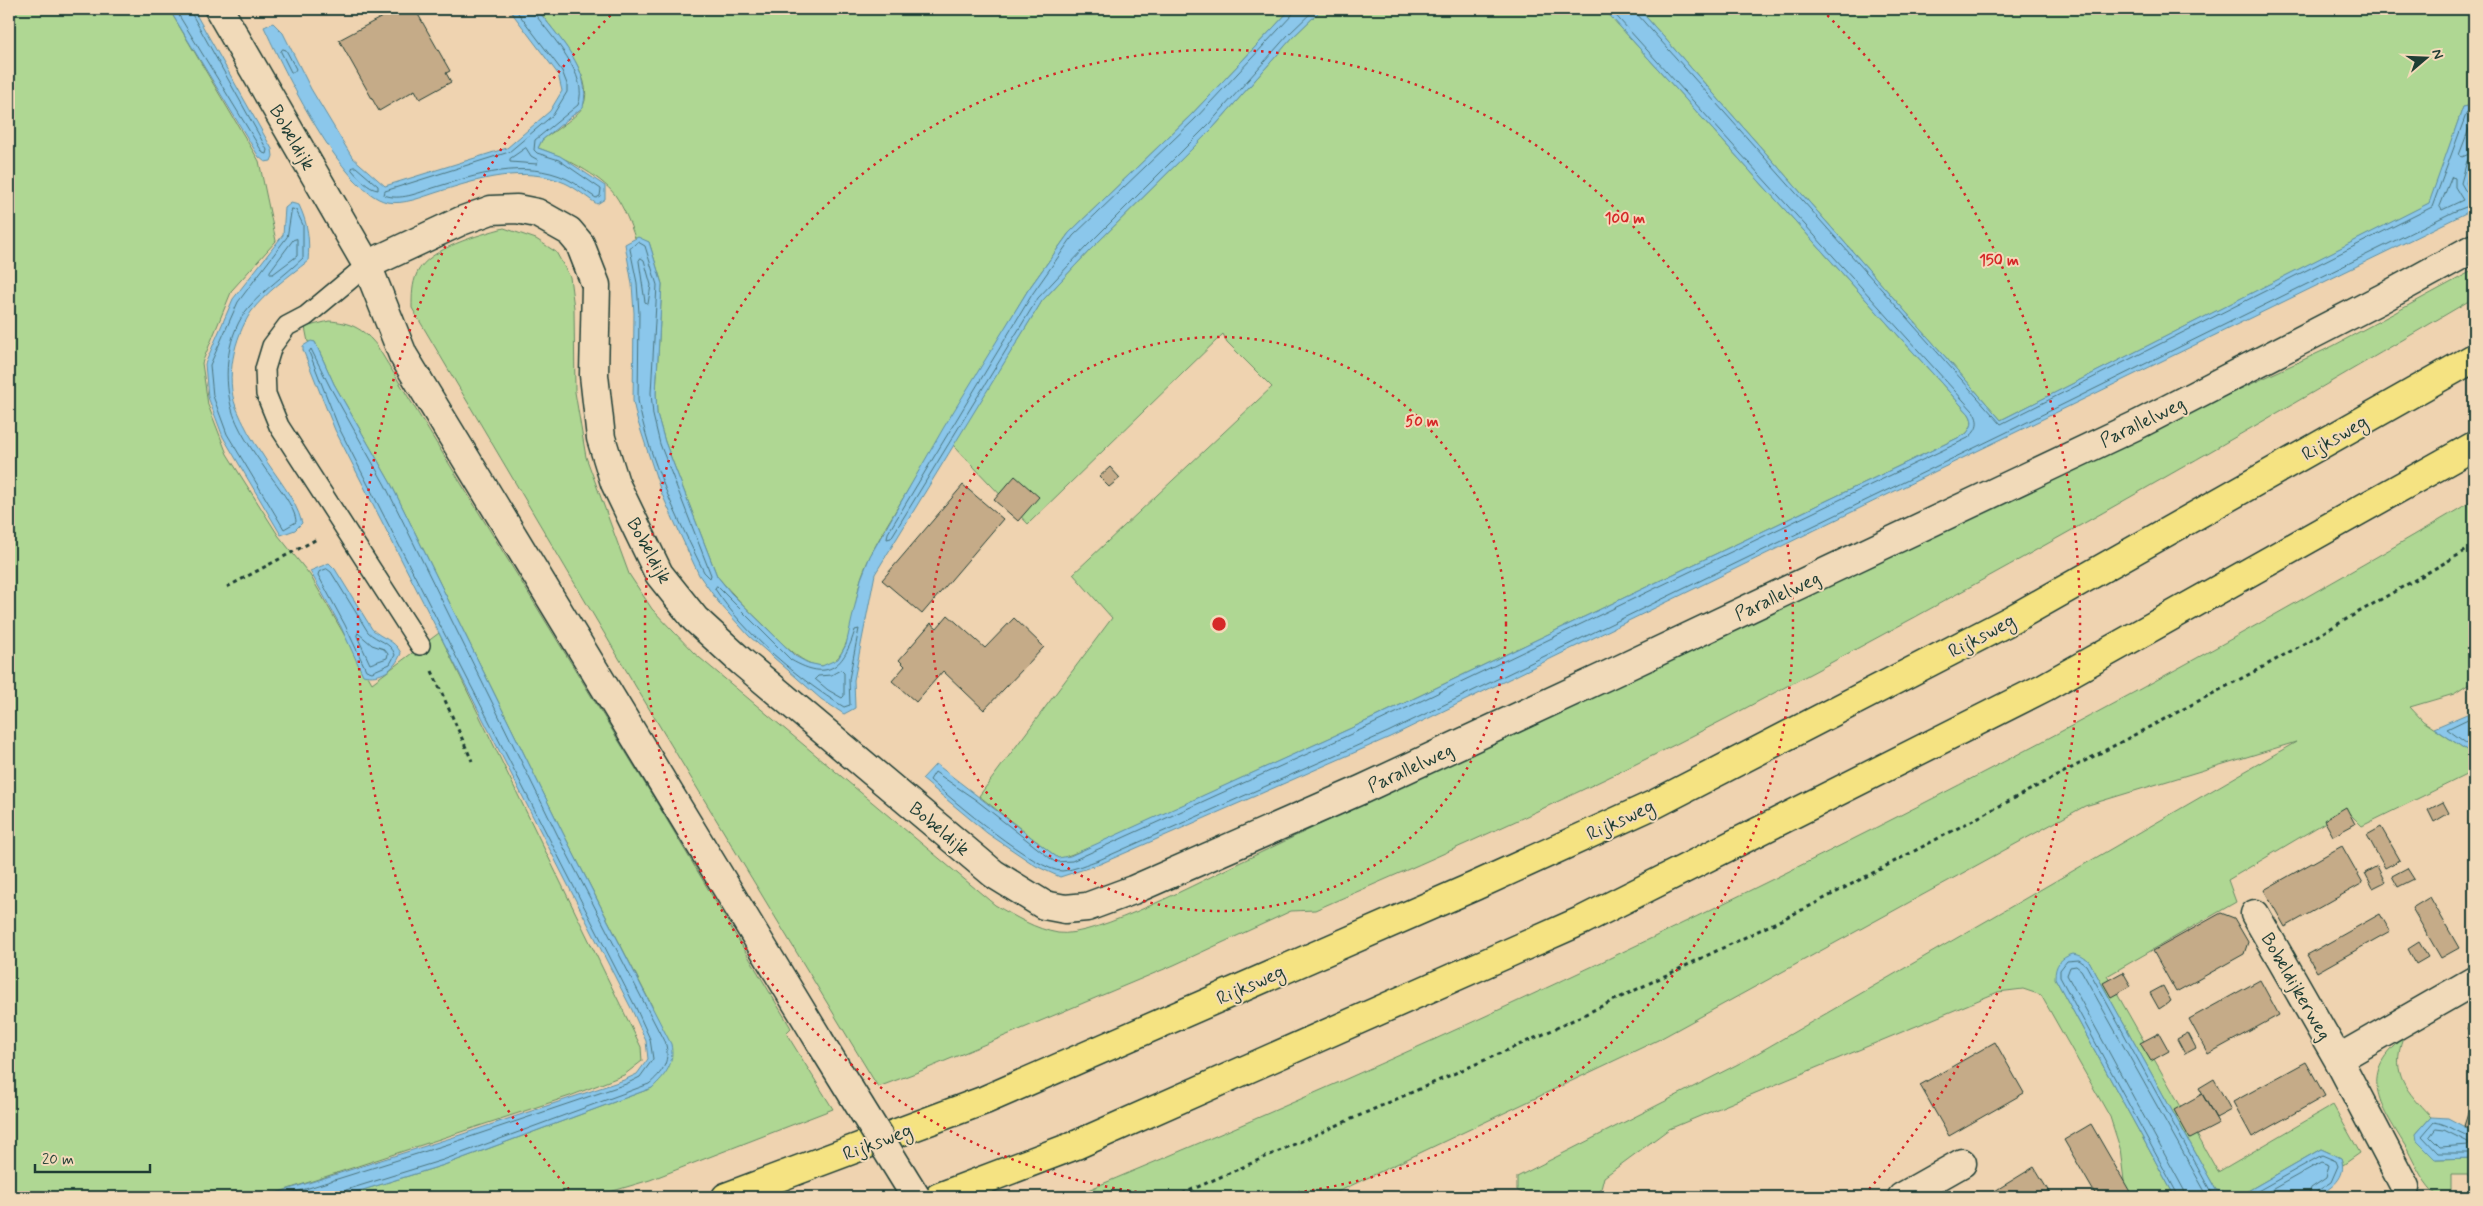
<svg xmlns="http://www.w3.org/2000/svg" width="2483" height="1206" font-family="Mynerve,sans-serif">
	<rect width="100%" height="100%" fill="#efd3b0"/>
	<filter id="ink" filterUnits="userSpaceOnUse"><feTurbulence type="fractalNoise" baseFrequency=".02" numOctaves="2"/><feDisplacementMap in="SourceGraphic" scale="10" xChannelSelector="R" yChannelSelector="G"/><feConvolveMatrix kernelMatrix="1 2 1 2 8 2 1 2 1" color-interpolation-filters="sRGB"/></filter>
	<g filter="url(#ink)">
		<!-- green -->
		<path fill="#afd793" stroke="#678a64" d="M9,9H169L259,161L276,241L232,290L216,329L202,363L208,405L227,454L278,535L310,575L372,683L439,633L641,1047L642,1061L624,1075L570,1096L264,1197H9Z
			M537,9H1291L1191,115L1069,233L1028,290L884,530C875,547 865,564 860,582C855,603 854,627 845,646C824,692 785,646 765,626C748,610 732,594 717,576L665,442L657,414L656,393L662,284L649,242L635,238C630,223 624,208 615,195C600,175 562,156 538,148L542,140C552,132 578,117 583,106C597,78 553,30 537,9Z
			M1322,9H1604L1969,414C1974,422 1972,427 1966,434L1369,720L1089,848L1059,859L979,796L1112,618L1073,574L1272,387L1227,342L1223,334L1028,524L953,445L1042,301L1090,250L1213,128L1292,38Z
			M1639,9H2474V105L2463,107L2430,203L2001,420Z
			M504,228L536,239L556,252L570,277L574,308L575,392L586,457L629,574L652,609L694,653L995,905C1016,917 1035,929 1058,933C1093,939 1207,878 1243,861L2040,482L2333,346L2474,270V298C2228,443 1980,585 1727,718C1593,788 1454,850 1315,910L1291,911L1174,965L926,1069L878,1087L636,687L412,308C412,296 412,284 417,273C429,248 479,235 504,228Z
			M329,321C350,322 364,329 377,346L658,805L791,1028L786,1033L833,1109L650,1180L593,1197H340L444,1165L652,1088V1006L563,833L390,482L334,384L315,342H308L305,327Z
			M2474,500V681L2454,694L2410,707L2423,721L2474,755V771L2362,826L2346,810L2228,880L2236,902L2107,976L2218,1172L2333,1105L2360,1153L2343,1165L2341,1158L2321,1149L2239,1196L2216,1190L2089,961L2055,978L2175,1197H2126L2120,1148L2110,1117L2041,995L2023,989L1998,992L1669,1129L1604,1177L1600,1193L1602,1197H1530L1517,1190V1177L1744,1061L2296,742L2085,806L1658,1040L1327,1197H1071C1554,997 2024,766 2474,500Z
			M2403,1038C2390,1075 2407,1091 2431,1117L2416,1134L2436,1159L2474,1158V1175H2451V1197H2439C2424,1185 2416,1166 2407,1149C2383,1108 2355,1076 2403,1038Z"/>
		<!-- water -->
		<path fill="#8bc7eb" stroke="#6090a2" d="M169,9H193L272,149L273,156L271,161L265,162L259,157Z
			M509,9H537C557,36 593,70 583,107L542,140L538,148L560,156L605,186V199L597,204C586,197 576,188 565,183C524,165 478,179 438,192C422,197 404,205 387,202C342,192 283,68 264,27L273,23L283,33L311,89L352,157L385,186L507,148L550,111L562,91L558,74Z
			M1291,9H1322L1292,38L1213,128L1090,250L1042,301L875,574L854,680L855,708L844,714L821,699L749,636L719,603L699,575L679,532L661,492L637,419L633,401L634,313L632,284L625,244L638,237L649,242L662,284L656,393L657,414L665,442L717,576L731,593L795,656L808,663L822,666L838,659L846,645L861,579L870,556L944,427L1028,290L1069,233L1191,115Z
			M1604,9H1639L2001,420L2429,203L2463,107L2474,105V156L2466,183L2469,189L2474,188V209L1390,737L1100,864L1060,877L1036,866L987,833L922,779L936,764L1058,858L1070,856L1369,720L1966,434C1972,427 1974,422 1969,414Z
			M291,203L299,205C308,224 310,240 308,261C289,276 265,293 251,312C234,338 225,378 236,407C243,424 252,440 262,454C276,477 295,497 302,523L295,530L281,535L223,437L208,397L205,364L233,299L283,235L285,208Z
			M311,341L315,342L334,384L390,482L563,833L671,1044C675,1063 666,1075 652,1088L444,1165L340,1197H264L457,1136L624,1080L637,1074L648,1059L646,1041L632,1010L335,430L303,350V346Z
			M329,563L335,569L372,629C383,640 393,638 401,653C395,670 380,679 363,675L341,627L310,571Z
			M2474,711V755L2434,728Z
			M2073,954L2081,956L2089,961L2216,1190L2239,1196L2321,1149L2341,1158C2348,1178 2331,1188 2316,1197H2175L2055,978C2055,965 2060,958 2073,954Z
			M2431,1117L2448,1118L2474,1132V1158L2435,1159L2417,1141L2416,1134Z"/>
		<g fill="none" stroke-linecap="round" stroke-linejoin="round">
			<!-- shore -->
			<path stroke="#4a747d" stroke-width="1" d="M175,9L263,153L266,154L267,150L258,133L189,9
				M515,9L562,71L567,84V92L553,115L509,152L385,191L384,195C400,201 418,193 433,188C475,175 525,159 567,179C578,184 586,192 596,198L600,196L601,189L559,160L537,153L534,150L535,140L578,105C590,76 551,36 534,13L533,9
				M1294,9L1293,14L1195,119L1073,236L1033,293L888,533L887,539L891,538L1038,298L1086,247L1209,124L1288,35L1315,9
				M1610,9L1973,411C1980,422 1978,430 1968,438L1371,725L1072,861L1055,862L976,800L935,772L930,780C951,799 1037,872 1062,871C1074,870 1088,863 1099,860L1388,732L2005,433L2453,212L2474,204
				M1635,9L1637,14L2001,424L2432,207L2467,112L2474,109
				M283,49L286,50L296,69L294,72H291L281,52Z
				M2474,116L2459,155L2462,157L2474,152
				M526,148L531,156L538,160L537,164L510,162V159Z
				M2474,158L2467,161L2461,183L2466,192L2474,193
				M353,167H356L378,186V190C368,189 359,178 352,170Z
				M2452,177L2455,178V187L2463,200L2442,210L2440,207Z
				M292,209L296,210L303,225V258C285,275 265,289 249,307C227,333 223,374 231,406C236,428 253,451 266,470C275,482 296,508 296,522L284,529L227,434L213,396L210,365L238,302L287,237Z
				M297,239V256L273,274H270V271L293,240Z
				M638,242L645,246L657,285L651,393L653,415L660,444L711,575L710,578L704,572C677,517 649,461 638,400L639,313L637,283L630,249Z
				M641,258L644,260L651,285L648,304L645,302L639,261Z
				M327,569L331,572L368,632C377,641 391,642 395,655L390,664L372,672L366,670L345,625L318,575L319,572Z
				M717,586L791,660C829,682 844,667 855,630L859,629L849,679L850,705L844,707C799,680 744,633 715,589Z
				M358,633L372,645L384,649L388,654L387,658L370,664L357,636Z
				M841,670L844,673V696L842,698L828,690L815,679L818,676L831,675Z
				M2474,716L2447,729L2474,749
				M2436,1129L2444,1130L2468,1142L2469,1145L2440,1147L2430,1137Z
				M2474,1137C2459,1135 2450,1124 2434,1122L2422,1136L2438,1153H2474
				M280,1197L458,1141L626,1084L640,1077L653,1059L650,1039L636,1008L339,428L309,352L311,349L330,387L385,485L558,836L666,1045C670,1062 662,1073 649,1084L443,1160L346,1190L342,1197
				M2179,1197L2060,977V970L2067,961L2079,960L2086,965L2211,1192L2224,1197
				M2185,1197L2184,1190L2067,975L2070,967L2076,966L2081,970L2208,1197
				M2247,1197L2322,1155L2336,1161L2338,1166L2331,1182L2316,1192L2315,1197
				M2259,1197L2321,1162L2329,1165L2326,1178L2311,1188L2308,1197"/>
		</g>
		<!-- building -->
		<path fill="#c5ab88" stroke="#1f3d34" d="M377,9H415L450,71L446,73L451,82L420,99L415,90L379,111L339,40L382,17Z
			M1110,467L1120,478L1109,487L1099,477Z
			M1015,476L1039,497L1018,521L994,500Z
			M963,485L1003,519L922,614L882,580Z
			M948,615L985,648L1014,618L1044,647L984,710L943,671L916,702L892,681L905,666L899,660L931,623L937,628Z
			M2443,802L2449,813L2434,822L2428,810Z
			M2346,807L2355,824L2333,836L2324,820Z
			M2381,827L2400,860L2385,868L2367,835Z
			M2342,846L2363,883L2285,927L2264,890Z
			M2377,866L2385,882L2373,888L2365,873Z
			M2407,868L2414,879L2398,887L2392,876Z
			M2430,897L2459,948L2441,958L2412,908Z
			M2221,913L2234,918L2248,942L2244,954L2176,992L2153,951Z
			M2380,914L2390,931L2317,972L2307,955Z
			M2419,942L2428,957L2416,964L2408,949Z
			M2123,972L2131,986L2111,997L2103,983Z
			M2260,980L2279,1015L2208,1054L2189,1019Z
			M2163,986L2171,1001L2159,1009L2150,993Z
			M2474,1010V1041L2467,1028L2473,1025L2469,1020Z
			M2159,1033L2169,1051L2151,1061L2140,1043Z
			M2188,1033L2196,1048L2185,1054L2177,1039Z
			M1995,1042L2024,1093L1949,1136L1920,1085Z
			M2306,1062L2325,1096L2252,1137L2233,1102Z
			M2214,1079L2231,1110L2216,1118L2199,1088Z
			M2202,1094L2219,1124L2190,1139L2174,1110Z
			M2471,1104L2474,1105V1130L2464,1126Z
			M2091,1124L2133,1197H2097L2064,1140Z
			M2034,1167L2052,1197H1985Z"/>
		<g fill="none" stroke-linecap="round" stroke-linejoin="round">
			<defs>
				<path id="lane" d="M367,265L306,316L287,326L272,346L265,369L266,394L279,426L420,645"/>
				<path id="street" d="M367,265L461,221L491,210L517,209L537,213L569,231L580,244L596,285L594,375L601,438L615,483L659,574L695,619L742,662L994,874L1044,905L1065,909L1087,907L1133,890L1363,789L1608,675L2139,424L2381,299L2474,248
					M2255,914L2338,1059L2405,1187
					M2338,1059L2474,981
					M1902,1197L1962,1163"/>
				<path id="secondary" d="M219,9L367,265L403,355L819,1040"/>
				<path id="highway" d="M726,1197L985,1100L1475,886L1655,804L2011,620L2474,358
					M939,1197L1076,1145L1583,920L2045,687L2474,446"/>
			</defs>
			<!-- lane casing -->
			<use href="#lane" stroke="#1f3d34" stroke-width="22"/>
			<!-- street casing -->
			<use href="#street" stroke="#1f3d34" stroke-width="31"/>
			<!-- secondary casing -->
			<use href="#secondary" stroke="#1f3d34" stroke-width="31"/>
			<!-- highway casing -->
			<use href="#highway" stroke="#1f3d34" stroke-width="31"/>
			<!-- path -->
			<path stroke="#1f3d34" stroke-width="3" stroke-dasharray="4 4" stroke-linecap="butt" d="M227,587L317,539
				M432,671L472,761
				M1175,1197L1546,1033L1812,905L2263,667L2474,546"/>
			<!-- lane -->
			<use href="#lane" stroke="#f1dab9" stroke-width="19"/>
			<!-- street -->
			<use href="#street" stroke="#f1dab9" stroke-width="28"/>
			<!-- secondary -->
			<use href="#secondary" stroke="#f1dab9" stroke-width="28"/>
			<!-- highway -->
			<use href="#highway" stroke="#f5e382" stroke-width="28"/>
			<defs>
				<path id="secondary-bridge" d="M819,1040L916,1197"/>
			</defs>
			<!-- secondary-bridge casing -->
			<use href="#secondary-bridge" stroke="#1f3d34" stroke-width="31" stroke-linecap="butt"/>
			<!-- secondary-bridge -->
			<use href="#secondary-bridge" stroke="#f1dab9" stroke-width="28"/>
		</g>
	</g>
	<!-- distance rings -->
	<g fill="none" stroke="#d62828" stroke-width="2.5" stroke-dasharray="2.5 5">
		<circle cx="1219" cy="624" r="287"/>
		<path d="M1189 1197A574 574 0 1 1 1249 1197"/>
		<path d="M574 1195A861 861 0 0 1 616 10M1822 10A861 861 0 0 1 1864 1195"/>
	</g>
	<g text-anchor="middle" stroke-width="4" stroke-linejoin="round" paint-order="stroke">
		<!-- street labels -->
		<g font-size="19" fill="#1f3d34" stroke="#f1dab9">
			<text transform="translate(293 137) rotate(60)" y="7">Bobeldijk</text>
			<text transform="translate(2142 421) rotate(-26)" y="7">Parallelweg</text>
			<text transform="translate(2334 437) rotate(-30)" y="7">Rijksweg</text>
			<text transform="translate(650 550) rotate(61)" y="7">Bobeldijk</text>
			<text transform="translate(1777 595) rotate(-25)" y="7">Parallelweg</text>
			<text transform="translate(1981 635) rotate(-28)" y="7">Rijksweg</text>
			<text transform="translate(1410 767) rotate(-25)" y="7">Parallelweg</text>
			<text transform="translate(1620 819) rotate(-25)" y="7">Rijksweg</text>
			<text transform="translate(940 828) rotate(40)" y="7">Bobeldijk</text>
			<text transform="translate(1250 984) rotate(-24)" y="7">Rijksweg</text>
			<text transform="translate(2297 986) rotate(60)" y="7">Bobeldijkerweg</text>
			<text transform="translate(877 1141) rotate(-21)" y="7">Rijksweg</text>
		</g>
	</g>
	<circle cx="1219" cy="624" r="8" fill="#d62828" stroke="#f1dab9" stroke-width="2.5"/>
	<g font-size="15" text-anchor="middle" font-weight="bold" fill="#d62828" stroke="#f1dab9" stroke-width="4" stroke-linejoin="round" paint-order="stroke">
		<text x="1625" y="223">100 m</text>
		<text x="1999" y="265">150 m</text>
		<text x="1422" y="426">50 m</text>
	</g>
	<!-- margin -->
	<rect width="2483" height="1206" fill="none" stroke="#f1dab9" stroke-width="30"/>
	<rect x="15" y="15" width="2453" height="1176" fill="none" stroke="#1f3d34" stroke-width="2" filter="url(#ink)"/>
	<!-- north arrow -->
	<g transform="translate(2426 58) rotate(71)" stroke="#f1dab9" stroke-width="4" paint-order="stroke">
	<path d="M0-4L9 19L0 12L-9 19Z" fill="#1f3d34"/>
	<text y="-8" font-size="14" font-weight="bold" text-anchor="middle" fill="#1f3d34">N</text>
	</g>
	<!-- scale -->
	<path d="M35 1164v8h115v-8" fill="none" stroke="#1f3d34" stroke-width="2.5"/>
	<text x="42" y="1164" font-size="15" fill="#1f3d34" stroke="#f1dab9" stroke-width="4" paint-order="stroke">20 m</text>
</svg>
